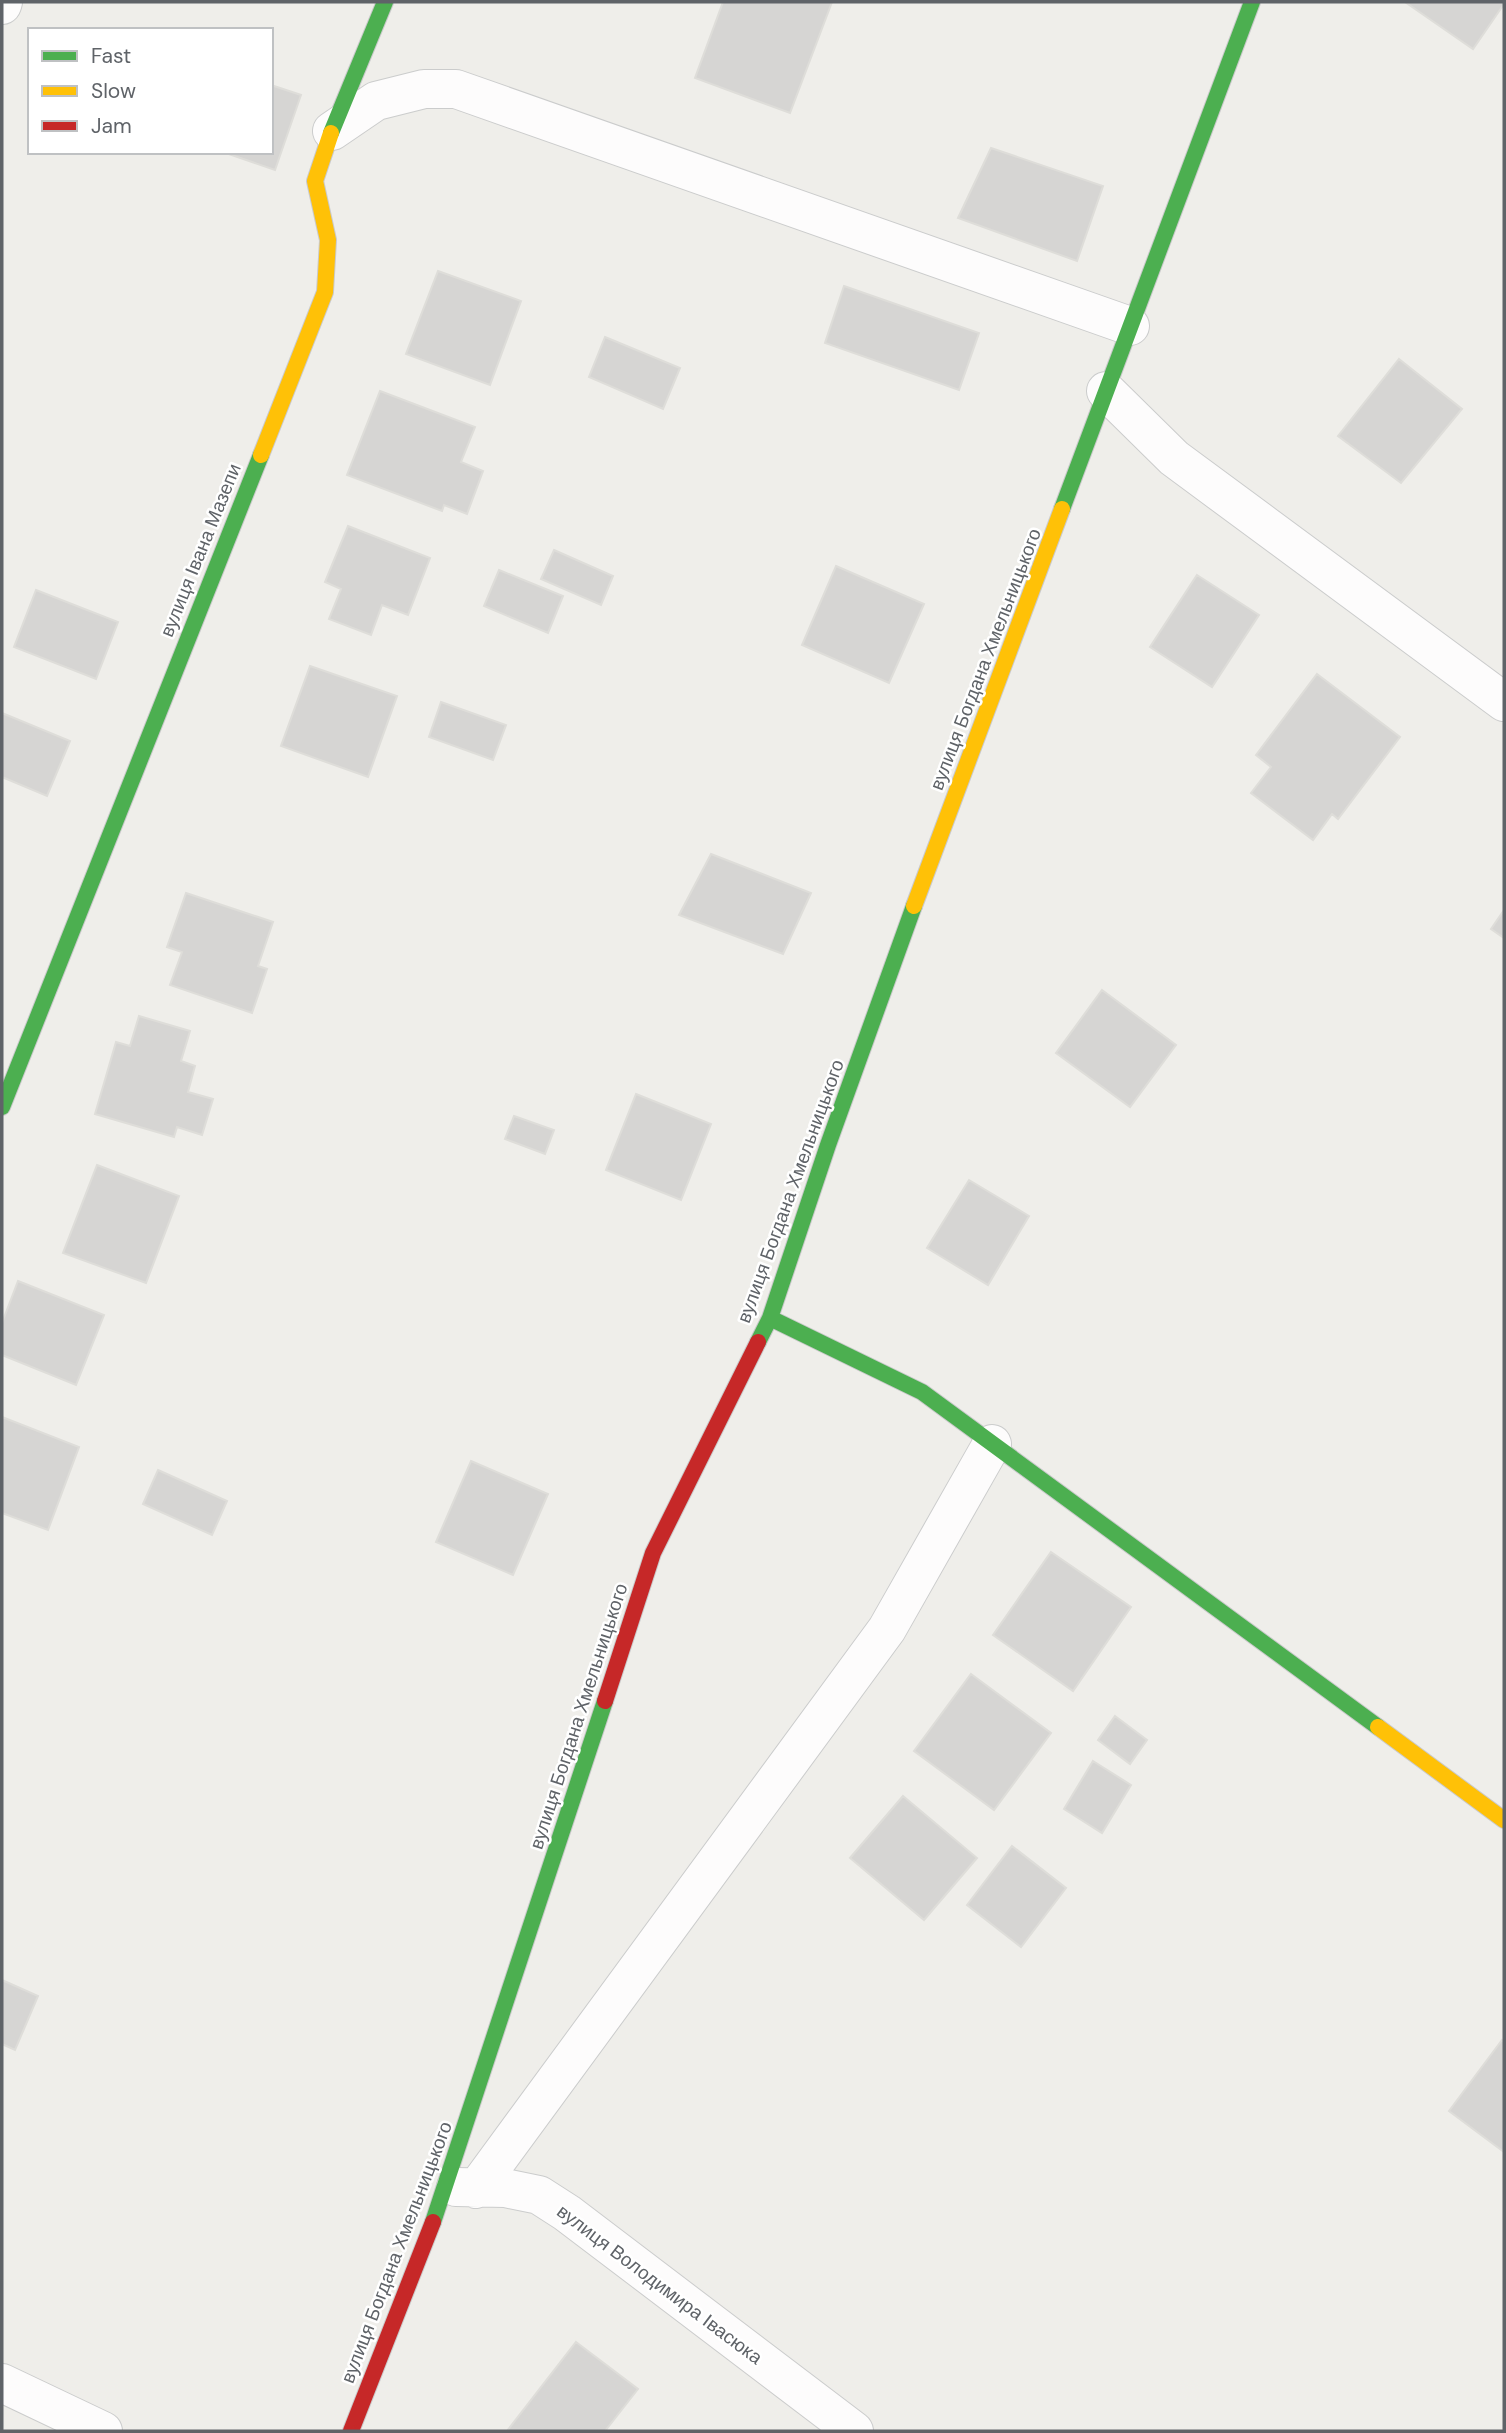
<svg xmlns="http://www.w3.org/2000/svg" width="1506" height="2433" font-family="'DM Sans',sans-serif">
	<rect width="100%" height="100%" fill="#efeeea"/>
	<!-- building -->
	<path fill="#d6d5d3" stroke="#deddd9" stroke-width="2" d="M723,2H832L790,113L695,78Z
		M1405,2H1504V4L1473,49Z
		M271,85L301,95L275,170L223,152H271Z
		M991,148L1103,186L1077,261L958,218Z
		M438,271L521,301L490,385L406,354Z
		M844,286L979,333L959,390L825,343Z
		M605,337L680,368L663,409L589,377Z
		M1399,359L1462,409L1401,483L1338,436Z
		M380,391L475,427L461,462L483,471L467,514L444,505L442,511L347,475Z
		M348,526L430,558L408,615L382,605L371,635L329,619L341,589L325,582Z
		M554,550L613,576L601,605L541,579Z
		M836,566L924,604L889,683L802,645Z
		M499,570L563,596L548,633L484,606Z
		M1197,575L1259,615L1212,687L1150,647Z
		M36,590L118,622L96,679L14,647Z
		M310,666L397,696L368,777L281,746Z
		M1317,674L1400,737L1338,819L1332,814L1313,840L1251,793L1271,767L1256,755Z
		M441,702L506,725L493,760L429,737Z
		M2,713L70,741L47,796L2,777Z
		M711,854L811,893L783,954L679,915Z
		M186,893L273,922L258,966L267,969L252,1013L170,985L182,952L167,947Z
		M1504,910V938L1491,929Z
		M1102,990L1176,1045L1130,1107L1056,1053Z
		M139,1016L190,1031L181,1061L195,1066L188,1092L213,1099L202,1135L177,1127L174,1137L95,1114L116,1042L130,1046Z
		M636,1094L711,1124L681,1200L606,1170Z
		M514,1116L554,1130L545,1154L505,1139Z
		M97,1165L179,1196L146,1283L63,1253Z
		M969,1180L1029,1216L988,1285L927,1248Z
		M18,1281L104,1315L76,1385L2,1355V1323Z
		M2,1417L79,1447L48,1530L2,1513Z
		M471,1461L548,1494L513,1575L436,1542Z
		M158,1470L227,1501L212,1535L143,1504Z
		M1051,1552L1131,1607L1073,1691L993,1635Z
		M971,1674L1051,1733L994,1810L914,1751Z
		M1115,1716L1147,1740L1130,1764L1098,1740Z
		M1093,1761L1131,1785L1102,1833L1064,1809Z
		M903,1796L977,1858L924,1920L850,1858Z
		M1012,1846L1066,1888L1021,1947L967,1905Z
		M2,1980L38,1996L15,2050L2,2044Z
		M1502,2040L1504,2042V2152L1449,2111Z
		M576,2342L638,2389L605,2431H507Z"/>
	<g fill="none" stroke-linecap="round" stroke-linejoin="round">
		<defs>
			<path id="street" d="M2,5L3,2
				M332,131L376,101L424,89H456L1130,326
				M1106,391L1174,458L1504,702
				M456,2187L505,2188L539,2195L567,2213L854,2431
				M476,2189L887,1629L992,1444
				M2,2383L103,2431"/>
			<path id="fast" d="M331,133L385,2
				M1062,509L1252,2
				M2,1107L261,455
				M770,1318L922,1392L1378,1727
				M758,1342L770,1318L828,1145L914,906
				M433,2222L605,1701"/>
			<path id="slow" d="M261,455L325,292L328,240L315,181L331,133
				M914,906L1062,509
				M1378,1727L1504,1820"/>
			<path id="jam" d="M605,1701L653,1553L758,1342
				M351,2431L433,2222"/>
		</defs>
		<!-- street casing -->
		<use href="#street" stroke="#cbcccc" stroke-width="40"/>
		<!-- fast casing -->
		<use href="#fast" stroke="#cacacb" stroke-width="18"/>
		<!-- slow casing -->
		<use href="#slow" stroke="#cacacb" stroke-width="18"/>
		<!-- jam casing -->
		<use href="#jam" stroke="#cacacb" stroke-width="18"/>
		<!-- street -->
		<use href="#street" stroke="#fdfcfc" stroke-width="38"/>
		<!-- fast -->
		<use href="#fast" stroke="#4caf50" stroke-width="16"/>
		<!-- slow -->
		<use href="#slow" stroke="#ffc107" stroke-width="16"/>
		<!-- jam -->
		<use href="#jam" stroke="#c62828" stroke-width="16"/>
	</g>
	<g text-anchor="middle" stroke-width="5" stroke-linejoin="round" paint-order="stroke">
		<!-- street labels -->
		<g font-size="19" fill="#5f6368" stroke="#fff">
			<text transform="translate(200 550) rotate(-68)" y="7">вулиця Івана Мазепи</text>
			<text transform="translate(985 659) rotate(-69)" y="7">вулиця Богдана Хмельницького</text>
			<text transform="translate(790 1191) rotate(-70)" y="7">вулиця Богдана Хмельницького</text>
			<text transform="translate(578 1716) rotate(-72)" y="7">вулиця Богдана Хмельницького</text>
			<text transform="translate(396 2252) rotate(-69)" y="7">вулиця Богдана Хмельницького</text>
			<text transform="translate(660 2284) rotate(37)" y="7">вулиця Володимира Івасюка</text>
		</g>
	</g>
	<!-- border -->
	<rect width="1506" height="2433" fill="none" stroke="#5f6368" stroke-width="7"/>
	<!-- legend -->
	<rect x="28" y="28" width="245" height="126" fill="#ffffff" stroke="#bfc1c3" stroke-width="2"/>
	<rect x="42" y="51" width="35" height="10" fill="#4caf50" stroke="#bfc1c3" stroke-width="2"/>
	<text x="91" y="63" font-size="21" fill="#5f6368">Fast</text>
	<rect x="42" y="86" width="35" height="10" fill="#ffc107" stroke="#bfc1c3" stroke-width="2"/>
	<text x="91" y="98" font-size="21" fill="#5f6368">Slow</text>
	<rect x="42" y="121" width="35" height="10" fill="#c62828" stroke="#bfc1c3" stroke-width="2"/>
	<text x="91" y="133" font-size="21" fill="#5f6368">Jam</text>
</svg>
